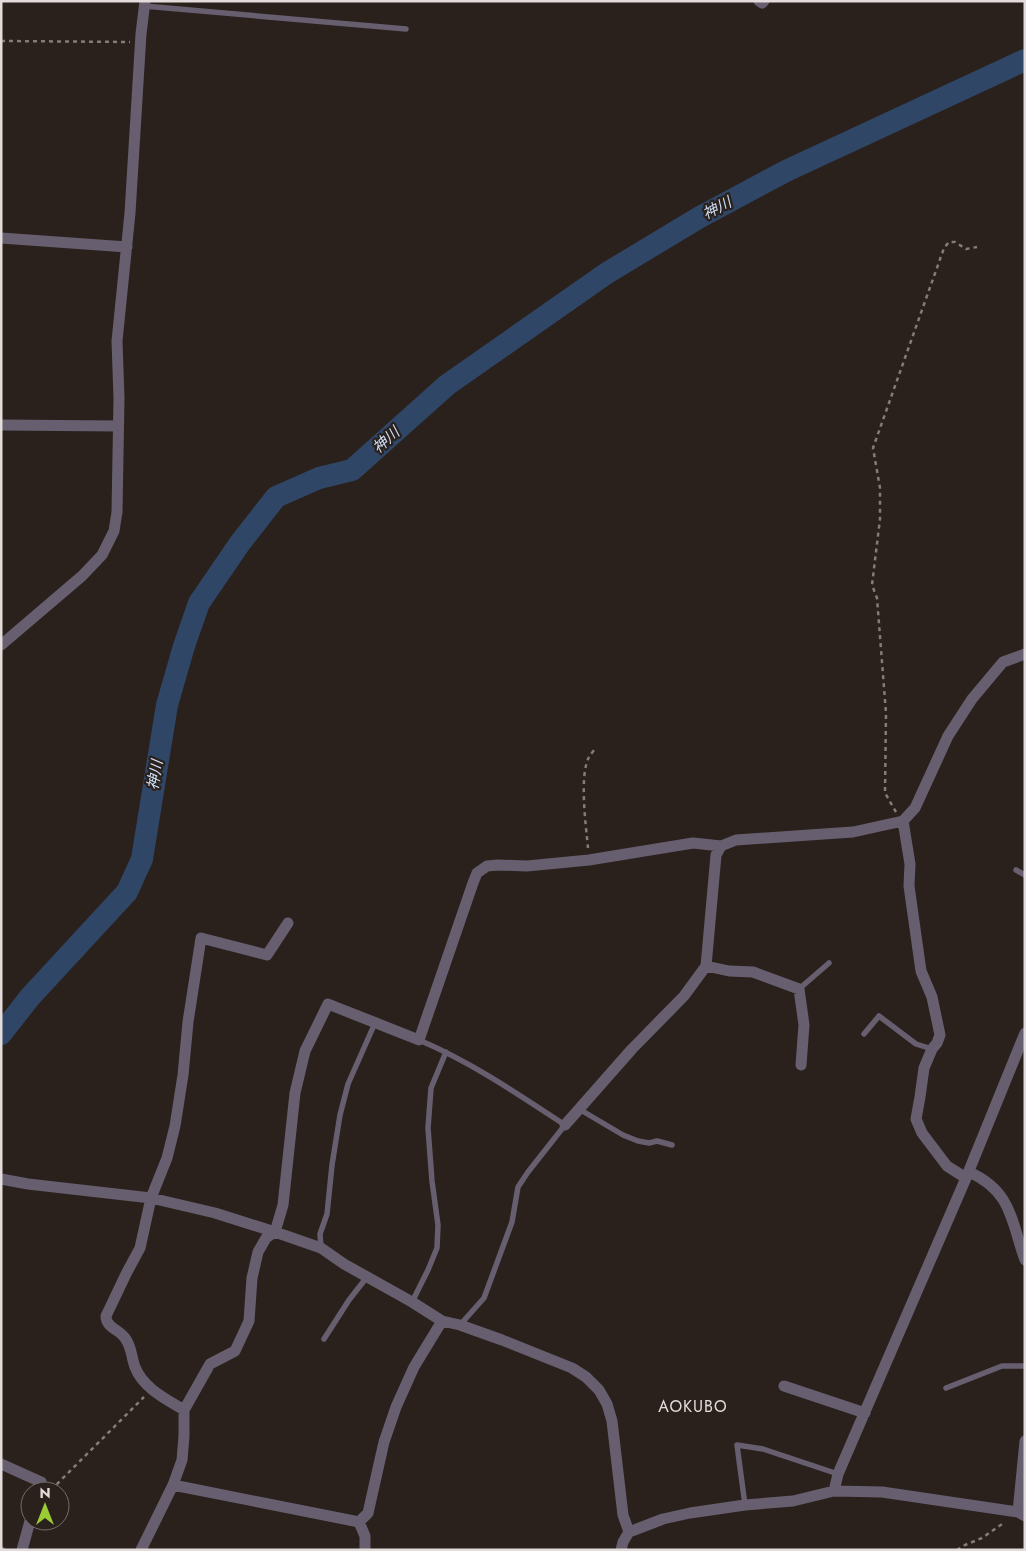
<svg xmlns="http://www.w3.org/2000/svg" width="1026" height="1551" font-family="Jost,'Noto Sans JP',sans-serif">
	<rect width="100%" height="100%" fill="#2a211d"/>
	<g fill="none" stroke-linecap="round" stroke-linejoin="round">
		<!-- river -->
		<path stroke="#2f4666" stroke-width="22" d="M1,1034L30,997L127,892L142,859L167,705L184,646L199,603L240,543L276,497L319,478L352,470L447,385L607,273L700,217L786,171L1025,60"/>
		<!-- path -->
		<path stroke="#847c79" stroke-width="2.5" stroke-dasharray="4 4" stroke-linecap="butt" d="M1,41L130,42
			M896,812L885,793L886,713L877,598L872,585L880,519V488L873,448L944,248L949,242H955L966,249L977,247
			M588,848C586,826 579,776 589,757C591,754 594,750 596,748
			M51,1490L144,1397
			M957,1550L965,1545L982,1538L1005,1522"/>
		<!-- lane -->
		<path stroke="#675f6f" stroke-width="5.5" d="M144,6L406,29
			M1016,870L1025,875
			M799,989L829,963
			M864,1034L879,1016L916,1044L932,1049
			M419,1040C471,1062 518,1094 565,1125L528,1172L518,1187L512,1222L484,1298L460,1325
			M579,1109L623,1135L638,1141L649,1143L657,1141L672,1145
			M321,1248L320,1234L327,1214L332,1165L340,1115L348,1084L375,1023
			M412,1302L428,1270L437,1248L438,1225L432,1181L428,1128L431,1088L446,1052
			M324,1339L349,1300L367,1277
			M946,1388L1002,1366H1025
			M745,1505L737,1445L763,1449L838,1474
			M1,1549L3,1550"/>
		<!-- street -->
		<path stroke="#675f6f" stroke-width="11" d="M759,1L762,3L764,1
			M1,238L127,247
			M1,425L118,426
			M1,645L82,576L102,555L114,531L117,512L119,398L117,341L130,213L141,34L145,1
			M903,821L910,864L909,886L921,971L932,997L940,1035L937,1043L932,1049L924,1068L920,1097L916,1119L922,1133L947,1166L966,1178
			M706,966L729,971L753,972L799,989L804,1025L801,1065
			M565,1125L632,1049L684,996L706,966L716,855L721,846L736,840L853,832L903,821L915,808L948,736L972,699L1003,662L1025,654
			M969,1172C1012,1191 1011,1221 1025,1260
			M1,1179L28,1184L151,1198L215,1213L275,1232L321,1248L344,1264L412,1302L442,1321L460,1325L502,1340L572,1368L586,1377L599,1390L607,1404L612,1421L623,1515L629,1532
			M784,1386L865,1413
			M184,1410C166,1399 143,1388 135,1367C131,1357 132,1347 125,1338C119,1329 106,1328 106,1316L127,1272L140,1248L151,1198L167,1158L175,1126L183,1075L188,1022L201,938L267,955L288,923
			M1,1464L41,1482L38,1491
			M173,1485L359,1522L368,1513L384,1442L396,1407L414,1367L442,1321
			M834,1491L838,1474L966,1178L1025,1033
			M1018,1512L1025,1441
			M359,1522L365,1536V1550
			M22,1550L30,1521
			M141,1550L173,1485L182,1460L184,1436V1410L210,1364L235,1351L249,1321L252,1278L258,1252L266,1238L275,1232L283,1205L295,1093L305,1051L328,1004L419,1040L473,883L477,873L487,866L498,865L527,866L589,860L693,843L721,846
			M621,1550L623,1542L629,1532L663,1519L690,1513L745,1505L793,1501L834,1491L882,1492L1018,1512L1025,1516"/>
	</g>
	<g text-anchor="middle" stroke-width="4.5" stroke-linejoin="round" paint-order="stroke">
		<!-- water labels -->
		<g font-size="15" font-style="italic" fill="#cddef5" stroke="#2a211d">
			<text transform="translate(717 208) rotate(-28)" y="5">神川</text>
			<text transform="translate(386 440) rotate(-42)" y="5">神川</text>
			<text transform="translate(155 775) rotate(-81)" y="5">神川</text>
		</g>
		<!-- quarter labels -->
		<g font-size="16" letter-spacing="1" fill="#e3dcda" stroke="#2a211d">
			<text x="693" y="1412">AOKUBO</text>
		</g>
	</g>
	<!-- border -->
	<rect width="1026" height="1551" fill="none" stroke="#e3dcda" stroke-width="5"/>
	<!-- north arrow -->
	<g transform="translate(45 1506)"><circle r="24" fill="#2a211d" stroke="#746c69"/>
	<path d="M0-4L9 19L0 12L-9 19Z" fill="#99cb35"/>
	<text y="-8" font-size="14" font-weight="bold" text-anchor="middle" fill="#e3dcda">N</text>
	</g>
</svg>
